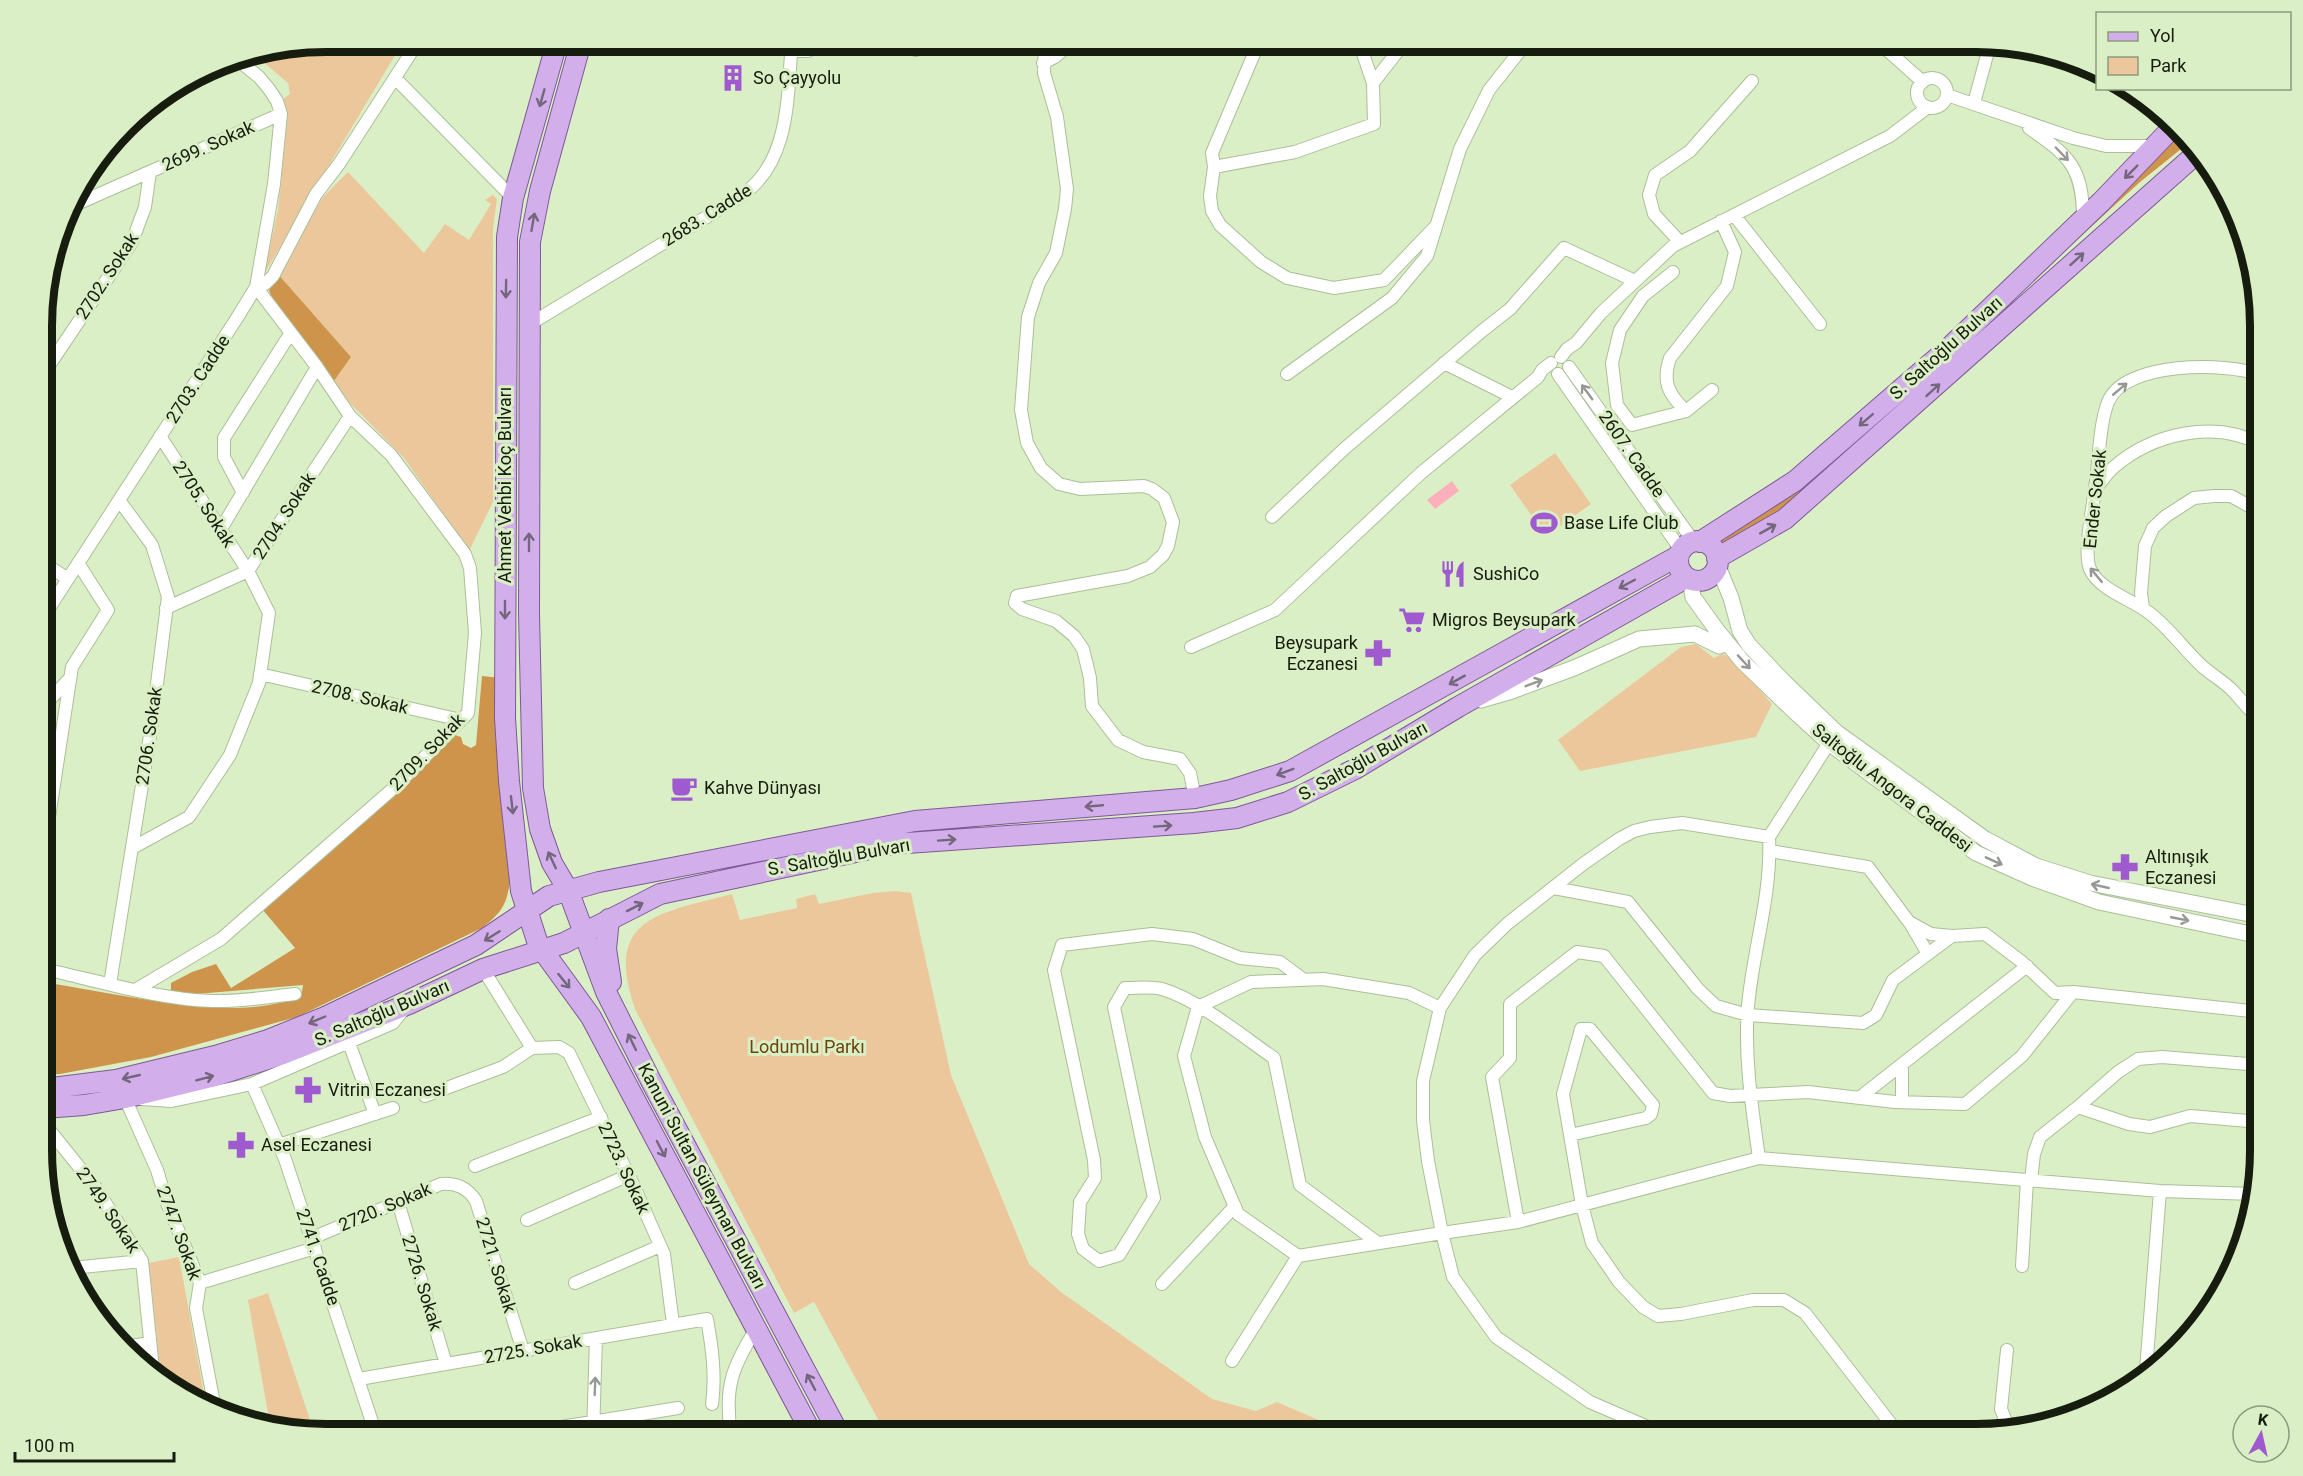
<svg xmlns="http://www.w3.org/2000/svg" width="2303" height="1476" font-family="Roboto,sans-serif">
	<rect width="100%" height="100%" fill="#dbefc7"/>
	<!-- green -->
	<path fill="#edc79c" d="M327,42H403L264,274L278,210L287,123L282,100L290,94L288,83L256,56Z
		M348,172L424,253L445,224L469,240L491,204L485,200L493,195L497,199L493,229V502L468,553L456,532L404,458L349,402L334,381L351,357L278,274L323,197Z
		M1555,453L1591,504L1546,536L1510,485Z
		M1696,644L1714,658L1722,654L1732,658L1772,704L1756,737L1580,771L1558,740L1681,647Z
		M896,891L911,893L951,1075L1029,1264L1061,1292L1212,1399L1256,1411L1277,1402L1351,1434H886L814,1302L794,1313L635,1009C603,917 660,913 732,894L740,920L797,908L796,899L815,894L819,904L873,893Z
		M179,1257L206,1405L168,1386L161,1378L149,1263Z
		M268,1293L314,1432L270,1425L248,1300Z"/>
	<!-- forest -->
	<path fill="#cf944c" d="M2178,137L2186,145L2140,182L1771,520L1720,548L1713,540L2132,182Z
		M278,274L351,357L334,381L271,296L269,290Z
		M482,676L501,678L511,871C508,900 506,910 482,928L297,1017L151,1057L60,1074L44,1075V982C108,993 173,1007 237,1008C259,1008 281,1003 301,998L303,985L184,995L171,992V983L192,972L216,964L231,988L295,948L262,909L455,735L461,737L463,744L471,748L476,745Z"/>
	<!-- water -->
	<path fill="#fcb0bb" d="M1452,481L1459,491L1435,509L1427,500Z"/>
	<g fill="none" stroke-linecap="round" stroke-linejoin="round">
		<defs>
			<path id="minor" d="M906,42L909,48L916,50L924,42
				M1045,42L1044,73L1057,117L1067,189L1065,209L1056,253L1039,283L1028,317L1021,410L1027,443L1041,468L1059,484L1080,489L1144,486L1152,489L1164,498L1173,522L1168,546L1163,555L1150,567L1128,576L1017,596L1015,603L1022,609L1056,621L1074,636L1083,649L1090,678L1092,706L1118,740L1143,752L1180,759L1190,773L1195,798
				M1259,42L1212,153L1214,167L1295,152L1374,124L1373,83L1359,42
				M1878,42L1923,82
				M2007,47L2084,65
				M791,51H808L821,42
				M1043,63L1055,57L1072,42
				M395,78L513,198
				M1917 93a15 15 0 1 1 30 0a15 15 0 1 1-30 0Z
				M1373,83L1405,42
				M1947,95L2073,138L2106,146H2156
				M1974,103L1990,44
				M2029,128C2069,156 2083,167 2083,219
				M1214,167L1210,196L1212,211L1220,225L1261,262L1287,278L1334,288L1384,280L1434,228
				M70,207L281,114
				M1734,215L1820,324
				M1680,242L1654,214L1649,195L1655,175L1690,151L1752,81
				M1673,272L1643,296L1620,330L1612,363L1617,405L1632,425L1686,411
				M530,324L741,196C791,162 787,96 792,42
				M1561,357L1567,349L1576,343L1601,313L1673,246L1890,136L1928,107
				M1444,363L1512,397
				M1569,367L1694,542
				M44,373L132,242L145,207L150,172
				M1287,374L1392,298L1427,256L1460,149L1489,90L1527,42
				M1558,374L1681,550
				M2260,375C2227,362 2124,361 2108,402C2099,425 2099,463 2095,488C2093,507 2083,552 2090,569C2099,590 2131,599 2148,612C2169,627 2184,650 2203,667C2212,675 2223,681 2232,690C2241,699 2249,711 2260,719
				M1712,390L1686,411C1668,394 1662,382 1670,358L1727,286L1735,252L1721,221
				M2096,488C2102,481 2107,473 2114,467C2152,434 2214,419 2260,444
				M243,493L224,457V438L290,334
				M1272,517L1344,449L1482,331L1510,309L1564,248L1635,281
				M221,529L317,367
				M44,563L68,579
				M166,608L248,571L350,416
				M2143,608L2141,593L2145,546L2153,528L2166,516L2194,498L2214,496H2231L2260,512
				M44,616L237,318L256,287L274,184L281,114L277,101L269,89L259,77L238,60
				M2260,617C2251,638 2255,659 2260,681
				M1191,647L1275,610L1421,473L1538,377L1542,370L1551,363
				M260,674L461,720
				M44,706L70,678
				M1829,743L1769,837L1682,823L1650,827L1634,831L1619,839L1583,864L1507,924L1475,955L1440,1008L1423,1081V1120L1428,1161L1442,1233L1518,1222L1759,1158L2160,1191L2255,1194
				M132,848L189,817L230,755L259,683L269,613L248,571L160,436
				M44,850L72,667L108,610L78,563
				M1770,851L1868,867L1909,922L1931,934L1952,936
				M1554,888L1628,902L1698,989L1716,1006L1748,1015L1863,1023L1876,1015L1893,980L1952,936L1985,934L2022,962L2055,993L2073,992L2260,1012
				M1910,923L1928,954
				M44,969C99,981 156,999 212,1001C240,1002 268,997 295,994
				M483,969L532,1048
				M1304,980L1280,962L1240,958L1193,939L1152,934L1062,945L1054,970L1094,1160L1095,1178L1080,1202L1078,1234L1083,1249L1099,1261L1119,1255L1154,1198L1114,1007L1125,988C1137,988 1151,986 1162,989C1199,1000 1242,1036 1274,1058L1300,1185L1378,1243
				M110,984L152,723L168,597L152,545L119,500
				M137,989L221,939L396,786L468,713L475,633L470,568L465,554L391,455L350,416L317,367L256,287L265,284L273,276L316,194L339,164L418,42
				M1440,1008L1409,993L1323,979L1251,982L1198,1007L1184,1056L1205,1137L1238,1214L1298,1256L1442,1233L1453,1277L1496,1337L1590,1402L1664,1434
				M349,1043L375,1114
				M532,1048L559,1047L569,1053L632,1182L664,1254L673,1324
				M252,1084L285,1159L376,1434
				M425,1096L503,1067L532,1048
				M1859,1098L2027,966
				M1902,1102V1064
				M2078,1107L2129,1124L2150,1127L2190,1116L2260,1122
				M44,1132H51L96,1188L142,1261L153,1369
				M1570,1135L1646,1118L1651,1114L1653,1105L1590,1029H1581L1563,1094L1582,1205L1592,1243L1619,1282L1643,1307L1658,1316L1681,1314L1753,1300H1784L1805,1313L1898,1433
				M279,1145L393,1108
				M1759,1158C1752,1108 1744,1057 1748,1006C1753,950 1772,894 1769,837
				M475,1166L601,1117
				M2031,1180L2034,1154L2040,1137L2078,1107L2118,1072L2138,1059L2162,1057L2260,1065
				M398,1202L446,1364
				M527,1220L629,1175
				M1518,1222L1492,1077L1510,1058V1004L1577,952L1604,956L1713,1093L1730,1096L1808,1092L1895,1102L1965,1104L2022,1056L2073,992
				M312,1238L441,1184C456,1183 467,1187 476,1201L523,1351
				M2022,1266L2027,1180
				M72,1268L142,1261
				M200,1283L315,1248
				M575,1283L660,1246
				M1162,1284L1235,1206
				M131,1346L150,1343
				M2007,1350L2001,1409L2009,1429
				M1232,1361L1298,1256
				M2146,1370L2160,1191
				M359,1379L707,1319C712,1347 716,1375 712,1404
				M215,1409L196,1308L200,1283L167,1203L157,1170L125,1098L172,1101L252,1084L393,1023L405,1008
				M518,1434L678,1408
				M593,1434L596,1338
				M731,1434C724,1388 732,1367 756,1329"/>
			<path id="tertiary" d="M1717,564L1731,598L1740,631L1749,645L1784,682L1836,732L1985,839L2036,866L2090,883L2260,916
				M1690,579L1693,597L1716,629L1742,661L1795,712L1829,743L1976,853L2032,878L2099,902L2260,936
				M1481,700L1512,691L1574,668L1639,639L1695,634L1719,646L1727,643"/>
			<path id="primary" d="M557,42L513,198L507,237L505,718L509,781L521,891L538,944L591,1017L812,1434
				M581,42L540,191L530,242L529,614L533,788L540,829L552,863L568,890L606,992L651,1081L839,1434
				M1678 561a20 20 0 1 1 40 0a20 20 0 1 1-40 0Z
				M1700,542L1795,481L1952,345L2101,202L2171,129
				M1717,558L1785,519L2195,155
				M609,919L606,949L611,982
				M44,1089L116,1080L215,1056L268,1040L325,1017L476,945L549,896L599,882L915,821L1195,798L1231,790L1290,771L1678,556
				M44,1108L84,1105L125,1098L215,1076L283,1054L409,1004L483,969L564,943L660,894L893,844L1194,823L1237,818L1288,802L1355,769L1458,707L1686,578"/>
		</defs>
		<!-- minor casing -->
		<use href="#minor" stroke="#abbf98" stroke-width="14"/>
		<!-- tertiary casing -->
		<use href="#tertiary" stroke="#abbf98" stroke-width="17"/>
		<!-- primary casing -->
		<use href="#primary" stroke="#7d5995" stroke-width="22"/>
		<!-- minor -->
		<use href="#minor" stroke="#fff" stroke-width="12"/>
		<!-- tertiary -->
		<use href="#tertiary" stroke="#fff" stroke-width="15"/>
		<!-- primary -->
		<use href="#primary" stroke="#d2afeb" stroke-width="20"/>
	</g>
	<!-- one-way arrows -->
	<defs><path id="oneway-shaft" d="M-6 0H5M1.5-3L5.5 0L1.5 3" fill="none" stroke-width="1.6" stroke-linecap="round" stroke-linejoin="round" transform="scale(1.5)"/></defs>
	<g stroke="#74667c">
		<use href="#oneway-shaft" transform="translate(542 98) rotate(106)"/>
		<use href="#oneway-shaft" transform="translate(2131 172) rotate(135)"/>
		<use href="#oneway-shaft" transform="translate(533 222) rotate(-80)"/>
		<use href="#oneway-shaft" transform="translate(2077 259) rotate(-42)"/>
		<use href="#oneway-shaft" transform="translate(506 289) rotate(91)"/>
		<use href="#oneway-shaft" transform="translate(1933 390) rotate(-42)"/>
		<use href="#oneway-shaft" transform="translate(1866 420) rotate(139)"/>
		<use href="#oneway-shaft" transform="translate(1768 529) rotate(-29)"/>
		<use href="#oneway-shaft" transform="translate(529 542) rotate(-90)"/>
		<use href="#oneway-shaft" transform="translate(1627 584) rotate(152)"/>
		<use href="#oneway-shaft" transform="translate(505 610) rotate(90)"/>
		<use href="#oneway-shaft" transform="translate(1457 680) rotate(151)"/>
		<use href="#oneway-shaft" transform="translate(1285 772) rotate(159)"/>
		<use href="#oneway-shaft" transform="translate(512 805) rotate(83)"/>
		<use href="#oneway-shaft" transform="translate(1094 806) rotate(175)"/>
		<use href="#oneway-shaft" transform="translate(1163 826) rotate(-4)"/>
		<use href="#oneway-shaft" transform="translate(947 840) rotate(-4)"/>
		<use href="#oneway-shaft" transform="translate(552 860) rotate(-115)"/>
		<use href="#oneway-shaft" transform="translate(635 907) rotate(-27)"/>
		<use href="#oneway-shaft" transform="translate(492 936) rotate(148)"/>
		<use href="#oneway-shaft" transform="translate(564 981) rotate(51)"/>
		<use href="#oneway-shaft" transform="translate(317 1020) rotate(157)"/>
		<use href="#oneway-shaft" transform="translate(632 1042) rotate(-116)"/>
		<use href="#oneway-shaft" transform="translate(131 1077) rotate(167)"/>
		<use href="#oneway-shaft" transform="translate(205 1078) rotate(-15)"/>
		<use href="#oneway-shaft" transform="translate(661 1149) rotate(62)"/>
		<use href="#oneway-shaft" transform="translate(811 1382) rotate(-118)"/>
	</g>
	<g stroke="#969993">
		<use href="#oneway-shaft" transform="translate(2062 154) rotate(46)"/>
		<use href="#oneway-shaft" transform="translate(2120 389) rotate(-40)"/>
		<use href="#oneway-shaft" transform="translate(1587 392) rotate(-126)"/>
		<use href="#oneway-shaft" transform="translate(2096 575) rotate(-130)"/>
		<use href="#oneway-shaft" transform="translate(1744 662) rotate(47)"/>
		<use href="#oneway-shaft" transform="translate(1534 683) rotate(-21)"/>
		<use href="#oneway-shaft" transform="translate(1994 861) rotate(24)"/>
		<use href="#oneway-shaft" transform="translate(2100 886) rotate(-167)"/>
		<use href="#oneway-shaft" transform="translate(2180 919) rotate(11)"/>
		<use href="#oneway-shaft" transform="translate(595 1386) rotate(-88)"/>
	</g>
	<!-- icons -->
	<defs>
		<symbol id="building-bare" viewBox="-9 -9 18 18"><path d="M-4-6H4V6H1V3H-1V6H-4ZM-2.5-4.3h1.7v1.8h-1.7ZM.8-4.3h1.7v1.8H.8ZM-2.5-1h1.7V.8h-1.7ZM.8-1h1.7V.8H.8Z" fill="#a05acf" stroke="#dbefc7" stroke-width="2.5" paint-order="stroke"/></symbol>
		<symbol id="stadium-bare" viewBox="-9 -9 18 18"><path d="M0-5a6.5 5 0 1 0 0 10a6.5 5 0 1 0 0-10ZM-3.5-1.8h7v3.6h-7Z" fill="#a05acf" stroke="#dbefc7" stroke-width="2.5" paint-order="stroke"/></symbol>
		<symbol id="restaurant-bare" viewBox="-9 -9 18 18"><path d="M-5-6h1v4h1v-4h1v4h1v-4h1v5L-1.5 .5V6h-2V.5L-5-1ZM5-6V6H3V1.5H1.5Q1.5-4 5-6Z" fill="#a05acf" stroke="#dbefc7" stroke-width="2.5" paint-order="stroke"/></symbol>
		<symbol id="supermarket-bare" viewBox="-9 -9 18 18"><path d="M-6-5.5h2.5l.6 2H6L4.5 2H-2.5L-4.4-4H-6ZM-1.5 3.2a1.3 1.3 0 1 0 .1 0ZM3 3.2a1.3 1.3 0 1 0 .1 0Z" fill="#a05acf" stroke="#dbefc7" stroke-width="2.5" paint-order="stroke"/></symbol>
		<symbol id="pharmacy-bare" viewBox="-9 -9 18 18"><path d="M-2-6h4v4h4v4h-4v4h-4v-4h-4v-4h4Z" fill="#a05acf" stroke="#dbefc7" stroke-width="2.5" paint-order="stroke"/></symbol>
		<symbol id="cafe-bare" viewBox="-9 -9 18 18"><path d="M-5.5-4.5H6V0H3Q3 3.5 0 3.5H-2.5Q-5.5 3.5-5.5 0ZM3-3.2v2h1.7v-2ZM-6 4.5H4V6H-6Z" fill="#a05acf" stroke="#dbefc7" stroke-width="2.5" paint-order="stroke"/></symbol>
	</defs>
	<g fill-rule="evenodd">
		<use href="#building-bare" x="714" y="59" width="38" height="38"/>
		<use href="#stadium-bare" x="1525" y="504" width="38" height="38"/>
		<use href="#restaurant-bare" x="1434" y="555" width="38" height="38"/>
		<use href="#supermarket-bare" x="1393" y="601" width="38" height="38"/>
		<use href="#pharmacy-bare" x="1359" y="634" width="38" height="38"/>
		<use href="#cafe-bare" x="665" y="769" width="38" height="38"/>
		<use href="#pharmacy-bare" x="2106" y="848" width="38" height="38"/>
		<use href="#pharmacy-bare" x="289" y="1071" width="38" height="38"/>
		<use href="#pharmacy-bare" x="222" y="1126" width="38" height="38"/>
	</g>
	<g text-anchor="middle" stroke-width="6" stroke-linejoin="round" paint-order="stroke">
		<!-- poi labels -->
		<g font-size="18" fill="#161d0e" stroke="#dbefc7" text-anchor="start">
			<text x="753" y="84">So Çayyolu</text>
			<text x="1564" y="529">Base Life Club</text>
			<text x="1473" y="580">SushiCo</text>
			<text x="1432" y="626">Migros Beysupark</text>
			<text x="1358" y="649" text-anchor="end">Beysupark<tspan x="1358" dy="21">Eczanesi</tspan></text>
			<text x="704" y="794">Kahve Dünyası</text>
			<text x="2145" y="863">Altınışık<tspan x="2145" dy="21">Eczanesi</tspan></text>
			<text x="328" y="1096">Vitrin Eczanesi</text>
			<text x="261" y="1151">Asel Eczanesi</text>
		</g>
		<!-- street labels -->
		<g font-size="18" fill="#161d0e" stroke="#dbefc7">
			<text transform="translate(208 146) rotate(-24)" y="6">2699. Sokak</text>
			<text transform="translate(707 215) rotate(-32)" y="6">2683. Cadde</text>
			<text transform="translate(107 276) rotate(-57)" y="6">2702. Sokak</text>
			<text transform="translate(1946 348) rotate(-42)" y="6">S. Saltoğlu Bulvarı</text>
			<text transform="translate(198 379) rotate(-57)" y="6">2703. Cadde</text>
			<text transform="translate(1632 454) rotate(55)" y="6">2607. Cadde</text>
			<text transform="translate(505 485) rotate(-90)" y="6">Ahmet Vehbi Koç Bulvarı</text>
			<text transform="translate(2095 499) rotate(-84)" y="6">Ender Sokak</text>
			<text transform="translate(204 504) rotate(57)" y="6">2705. Sokak</text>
			<text transform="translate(284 516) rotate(-57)" y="6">2704. Sokak</text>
			<text transform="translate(360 697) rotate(13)" y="6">2708. Sokak</text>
			<text transform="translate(149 736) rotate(-82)" y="6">2706. Sokak</text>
			<text transform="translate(427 752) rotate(-46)" y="6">2709. Sokak</text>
			<text transform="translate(1363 761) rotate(-29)" y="6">S. Saltoğlu Bulvarı</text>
			<text transform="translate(1892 788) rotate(38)" y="6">Saltoğlu Angora Caddesi</text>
			<text transform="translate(839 857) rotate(-10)" y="6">S. Saltoğlu Bulvarı</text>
			<text transform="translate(382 1013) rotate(-23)" y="6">S. Saltoğlu Bulvarı</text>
			<text transform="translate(624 1168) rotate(65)" y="6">2723. Sokak</text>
			<text transform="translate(702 1176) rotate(62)" y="6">Kanuni Sultan Süleyman Bulvarı</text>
			<text transform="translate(385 1207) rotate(-23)" y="6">2720. Sokak</text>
			<text transform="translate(108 1210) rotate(56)" y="6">2749. Sokak</text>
			<text transform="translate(179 1233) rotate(70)" y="6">2747. Sokak</text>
			<text transform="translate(318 1257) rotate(71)" y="6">2741. Cadde</text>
			<text transform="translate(496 1265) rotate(73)" y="6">2721. Sokak</text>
			<text transform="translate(422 1283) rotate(73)" y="6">2726. Sokak</text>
			<text transform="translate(533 1349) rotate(-10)" y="6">2725. Sokak</text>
		</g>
		<!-- park labels -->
		<g font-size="18" fill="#6c440b" stroke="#dbefc7">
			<text x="807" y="1053">Lodumlu Parkı</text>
		</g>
	</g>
	<!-- crop -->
	<path d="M0 0H2303V1476H0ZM326 52H1976A274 274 0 0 1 2250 326V1150A274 274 0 0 1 1976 1424H326A274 274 0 0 1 52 1150V326A274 274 0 0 1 326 52Z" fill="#dbefc7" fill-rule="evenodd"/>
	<path fill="none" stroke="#161d0e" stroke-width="8" d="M326 52H1976A274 274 0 0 1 2250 326V1150A274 274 0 0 1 1976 1424H326A274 274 0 0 1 52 1150V326A274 274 0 0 1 326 52Z"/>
	<!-- legend -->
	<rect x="2096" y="12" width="195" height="78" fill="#dbefc7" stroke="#8c9b7d" stroke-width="1.5"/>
	<rect x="2108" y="32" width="30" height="9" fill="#d2afeb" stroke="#8c9b7d" stroke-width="1.5"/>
	<text x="2150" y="42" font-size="18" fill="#161d0e">Yol</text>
	<rect x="2108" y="57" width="30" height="18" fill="#edc79c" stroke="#8c9b7d" stroke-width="1.5"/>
	<text x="2150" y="72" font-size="18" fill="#161d0e">Park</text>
	<!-- north arrow -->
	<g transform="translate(2261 1434) rotate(8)"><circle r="28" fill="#dbefc7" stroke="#8c9b7d" stroke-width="1.5"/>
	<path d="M0-4.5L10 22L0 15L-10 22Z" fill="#a05acf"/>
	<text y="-9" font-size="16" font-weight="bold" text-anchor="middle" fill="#161d0e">K</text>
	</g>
	<!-- scale -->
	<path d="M15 1452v9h159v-9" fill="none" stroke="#161d0e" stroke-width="3"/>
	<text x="24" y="1452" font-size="18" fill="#161d0e" stroke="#dbefc7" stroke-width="4.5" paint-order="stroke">100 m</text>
</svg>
